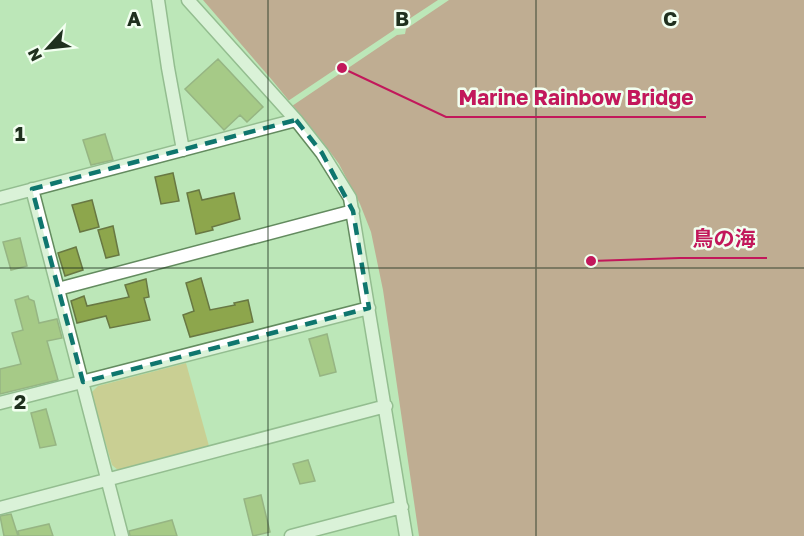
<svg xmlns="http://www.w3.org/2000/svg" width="804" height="536" font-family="'Golos Text','Noto Sans JP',sans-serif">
	<rect width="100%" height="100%" fill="#bce7b8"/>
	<!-- green -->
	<path fill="#dab266" d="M186,363L209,446L118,470L112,465L91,393L98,386Z"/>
	<!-- water -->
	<path fill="#c46664" d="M203,0H804V536H419L383,290L371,232L360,204L339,164L322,141L272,80Z"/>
	<!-- pier -->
	<path fill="#bce7b8" d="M438,0H449L406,29L405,34L397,35L292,106L288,101L394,30L396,24L403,23Z"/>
	<!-- building -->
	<path fill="#8da64c" stroke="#687843" stroke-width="1.5" d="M218,59L263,107L247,122L240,115L224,130L185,89Z
		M105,134L113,160L91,165L83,140Z
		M173,173L179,201L161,204L155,177Z
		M199,190L202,200L234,193L240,219L212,227L213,230L196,234L187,193Z
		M92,200L99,227L80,232L72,205Z
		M113,226L119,255L106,258L98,230Z
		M20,238L27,266L11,270L3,242Z
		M76,247L83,270L65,276L58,253Z
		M201,278L210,310L235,305L234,303L248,300L253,322L190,337L183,315L194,311L186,283Z
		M146,279L149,297L144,298L150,320L110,328L106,316L77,323L71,301L84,296L87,306L129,297L125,285Z
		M28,296L29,299L34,301L39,323L57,319L62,338L47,341L58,380L0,394V369L21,364L12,333L23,330L15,300Z
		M327,334L336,372L320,376L309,339Z
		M46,409L56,445L40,448L31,413Z
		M308,460L315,481L300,484L293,464Z
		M261,495L270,532L253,536L244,499Z
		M11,514L18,536H4L0,516Z
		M172,520L177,536H130L129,531Z
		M49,524L53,536H19L18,531Z"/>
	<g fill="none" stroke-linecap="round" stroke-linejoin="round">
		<defs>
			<path id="minor" d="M158,0L168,68L183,150
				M188,0L296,120L322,153L350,198L406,536
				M32,189L122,536
				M0,198L296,120
				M58,289L353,211
				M0,403L369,308
				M0,508L386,406
				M291,536L402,507"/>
		</defs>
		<!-- minor casing -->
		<use href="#minor" stroke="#638b5f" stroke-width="15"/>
		<!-- minor -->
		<use href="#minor" stroke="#fff" stroke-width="12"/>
	</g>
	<!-- marked area -->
	<path d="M0 0H804V536H0ZM296,120L322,153L353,211L369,308L83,382L32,189Z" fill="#bce7b8" fill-opacity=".55" fill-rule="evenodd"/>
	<path fill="none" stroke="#0f766e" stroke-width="4.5" stroke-dasharray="12 8" stroke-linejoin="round" d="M296,120L322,153L353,211L369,308L83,382L32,189Z"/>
	<!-- grid -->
	<path fill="none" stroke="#1f301e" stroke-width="1.5" stroke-opacity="0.55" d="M268,0V536M536,0V536M0,268H804"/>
	<g font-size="20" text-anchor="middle" font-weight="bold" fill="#1f301e" stroke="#f2fff0" stroke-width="5" stroke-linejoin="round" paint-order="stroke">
		<text x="134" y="26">A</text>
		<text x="402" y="26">B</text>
		<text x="670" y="26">C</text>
		<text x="20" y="141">1</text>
		<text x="20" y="409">2</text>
	</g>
	<!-- callouts -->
	<path fill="none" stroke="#c2185b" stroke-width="2" d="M342 68L446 117H706M591 261L680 258H767"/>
	<g fill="#c2185b" stroke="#f2fff0" stroke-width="2">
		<circle cx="342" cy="68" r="6"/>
		<circle cx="591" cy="261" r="6"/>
	</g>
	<g font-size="21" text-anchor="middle" font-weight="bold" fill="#c2185b" stroke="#f2fff0" stroke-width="5" stroke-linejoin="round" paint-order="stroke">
		<text x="576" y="105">Marine Rainbow Bridge</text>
		<text x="724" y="246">鳥の海</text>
	</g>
	<!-- north arrow -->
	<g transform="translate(48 48) rotate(243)" stroke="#f2fff0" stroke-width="4.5" paint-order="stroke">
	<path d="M0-4.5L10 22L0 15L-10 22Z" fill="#1f301e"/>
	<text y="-9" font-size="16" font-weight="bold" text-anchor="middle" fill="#1f301e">N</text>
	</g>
</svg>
